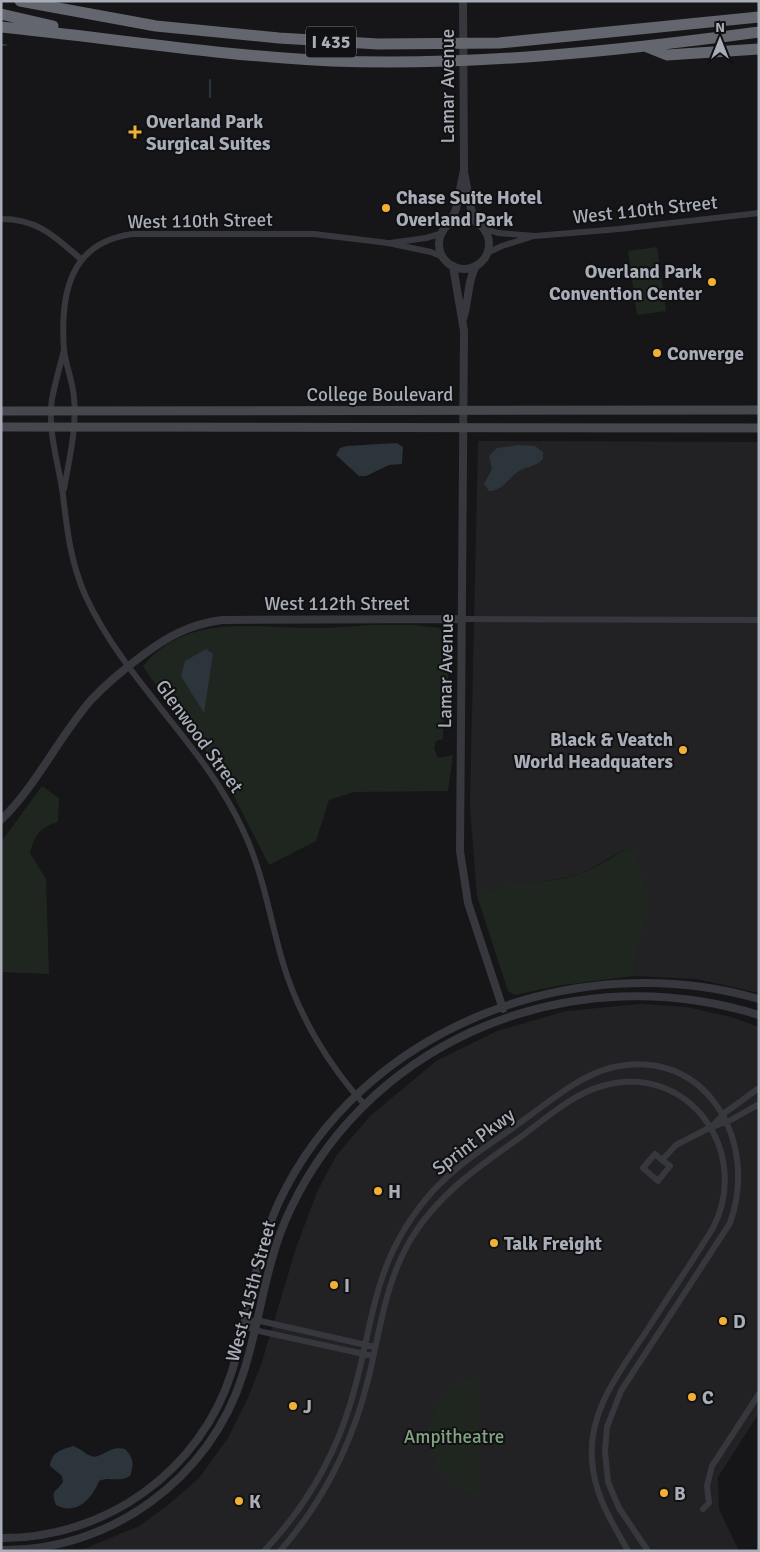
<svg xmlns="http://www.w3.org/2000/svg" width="760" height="1552" font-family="Signika,sans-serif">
	<rect width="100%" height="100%" fill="#161618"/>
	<!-- built -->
	<path fill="#222225" d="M478,441L759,442V993L697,979L634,976L637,951L628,848L584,872L569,877L526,884L477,896L470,807Z
		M641,1004L687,1007L731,1017L759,1027V1413L718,1477L719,1509L739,1551H79L139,1526L167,1506L199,1478L228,1438L247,1400L261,1365L296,1248L317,1192L336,1156L370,1116L436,1061L497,1031L566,1011Z"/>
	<!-- green -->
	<path fill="#1e261f" d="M657,247L666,311L637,315L628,251Z
		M369,625H413L440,628C458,654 442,708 443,739L436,741L434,748L438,758L453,755L448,791L354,792L329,800L316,841L269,865L221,771L150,677L143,666C188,611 258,629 319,628C335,628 352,626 369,625Z
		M42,786L59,798L58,822C40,827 35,835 30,853L46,879L49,974L1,972V842Z
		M628,848L634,852L648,892L649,909L637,951L634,976L556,986L515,995L508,991L477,896C502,882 541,884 569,877C590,872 609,859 628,848Z
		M477,1375L479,1383V1498C470,1494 459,1490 452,1483C409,1448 429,1392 477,1375Z"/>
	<!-- water -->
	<path fill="#2c353c" d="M397,443L403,447L402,464L389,465L366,476H359L336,455L340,448L347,446Z
		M518,445L535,446L543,452V459C535,468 524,466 515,474C508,480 500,492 489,491L484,484L492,469L489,456L497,448Z
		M206,649L213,654L204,713L181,676L185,661Z
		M73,1446C80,1448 85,1454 91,1456C101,1460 108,1445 125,1449C134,1458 134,1465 130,1476C117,1483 110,1476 99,1481C92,1499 76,1516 56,1505C50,1489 56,1493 63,1482L62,1476L50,1466C52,1451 61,1450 73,1446Z"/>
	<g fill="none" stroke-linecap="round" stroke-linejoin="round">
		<!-- stream -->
		<path stroke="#2c353c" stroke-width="2" d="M1,45H6
			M210,97V80"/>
		<!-- minor -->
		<path stroke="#37383d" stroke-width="6" d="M1,219C39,219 55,237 82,260
			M483,228L498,233L535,236L619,229L759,213
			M390,243L426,238L443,233
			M487,253L502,246L534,236
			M64,350C60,366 55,383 52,399C47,431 59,464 63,495C67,531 71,564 86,597C126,683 204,744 243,830C263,872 270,919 283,963C298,1014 328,1065 364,1104
			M64,489C69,460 77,428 74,398C73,382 66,366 64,350C60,295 69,242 133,234H314L388,243L431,252L443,257
			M462,619L759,620
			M712,1127L731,1120L759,1104
			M662,1160L670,1166L658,1181L643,1168L655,1154L662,1160L676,1145L711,1127L726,1112L759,1088
			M243,1324L256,1320L375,1347
			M243,1324L254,1330L373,1356
			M703,1509L709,1503L707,1486L712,1466L759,1394
			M264,1551C303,1510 333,1460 350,1405C375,1323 370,1262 432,1192C457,1164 491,1144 521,1122C548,1103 577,1077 610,1068C704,1044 760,1140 730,1223L621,1391L607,1427L605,1451L608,1482L619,1508L648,1551
			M280,1551C324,1501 352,1444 368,1380C380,1332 385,1282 411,1239C437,1196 475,1169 515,1141C542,1122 570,1095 602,1086C689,1061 752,1152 713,1228C692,1262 670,1294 649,1327C623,1368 588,1408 592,1460C594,1495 612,1522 628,1551"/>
		<!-- tertiary -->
		<path stroke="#37383d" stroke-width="8" d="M464,172L471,209L477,223
			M439 244a25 25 0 1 1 50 0a25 25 0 1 1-50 0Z
			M450,224L456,209L464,170L463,1
			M453,266L464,331L460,851L468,903L503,1009
			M463,319C469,302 467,281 476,266
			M1,820C37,785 58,738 91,700C107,683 124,669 143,655C168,636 191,624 222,620L462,619
			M1,1538C105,1539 201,1471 232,1371C249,1316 254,1258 278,1204C360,1027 576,946 759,999
			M1,1550C110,1552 211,1478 243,1374C261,1319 265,1261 291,1208C375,1033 578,958 759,1015"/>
		<!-- secondary -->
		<path stroke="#45474d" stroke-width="9" d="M1,411L759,410
			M1,427L759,428"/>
		<!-- motorway -->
		<path stroke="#63666e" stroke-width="11" d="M20,1L156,26L279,38L378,44L499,43L759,17
			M1,14L53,26
			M1,27C111,38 221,56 332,61C476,66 617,51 759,32
			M647,47L667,55L759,49"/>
	</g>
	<!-- markers -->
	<g fill="#f2b134" stroke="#111113" stroke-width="2">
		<path d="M132.5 124.5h5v5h5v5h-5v5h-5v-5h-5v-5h5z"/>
		<circle cx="386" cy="208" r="5"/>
		<circle cx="712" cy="282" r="5"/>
		<circle cx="657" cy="353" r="5"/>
		<circle cx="683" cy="750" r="5"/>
		<circle cx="378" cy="1191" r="5"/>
		<circle cx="494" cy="1243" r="5"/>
		<circle cx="334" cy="1285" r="5"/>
		<circle cx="723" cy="1321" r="5"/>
		<circle cx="692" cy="1397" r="5"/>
		<circle cx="293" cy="1406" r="5"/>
		<circle cx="664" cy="1493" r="5"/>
		<circle cx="239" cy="1501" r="5"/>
	</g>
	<g text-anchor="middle" stroke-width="4" stroke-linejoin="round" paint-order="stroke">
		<!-- shield labels -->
		<rect fill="#111113" stroke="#7b7e86" stroke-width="1" x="306" y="26.5" width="50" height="31" rx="4"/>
		<g font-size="18" font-weight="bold" fill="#a8adb8">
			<text x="331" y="48">I 435</text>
		</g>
		<!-- street labels -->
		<g font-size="19" fill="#a8adb8" stroke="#111113">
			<text transform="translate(447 86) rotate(-90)" y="7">Lamar Avenue</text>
			<text transform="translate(645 209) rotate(-6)" y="7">West 110th Street</text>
			<text transform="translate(200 220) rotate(-1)" y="7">West 110th Street</text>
			<text x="380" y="401">College Boulevard</text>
			<text x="337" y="610">West 112th Street</text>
			<text transform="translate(445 671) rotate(-89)" y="7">Lamar Avenue</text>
			<text transform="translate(200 736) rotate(54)" y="7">Glenwood Street</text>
			<text transform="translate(473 1141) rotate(-37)" y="7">Sprint Pkwy</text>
			<text transform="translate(250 1291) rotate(-75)" y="7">West 115th Street</text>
		</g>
		<!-- poi labels -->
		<g font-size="19" font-weight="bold" fill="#a8adb8" stroke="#111113" text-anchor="start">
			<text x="146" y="128">Overland Park<tspan x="146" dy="22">Surgical Suites</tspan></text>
			<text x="396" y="204">Chase Suite Hotel<tspan x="396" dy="22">Overland Park</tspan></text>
			<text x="702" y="278" text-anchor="end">Overland Park<tspan x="702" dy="22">Convention Center</tspan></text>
			<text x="667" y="360">Converge</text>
			<text x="673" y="746" text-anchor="end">Black &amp; Veatch<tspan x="673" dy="22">World Headquaters</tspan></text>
			<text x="388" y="1198">H</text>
			<text x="504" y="1250">Talk Freight</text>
			<text x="344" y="1292">I</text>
			<text x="733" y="1328">D</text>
			<text x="702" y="1404">C</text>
			<text x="303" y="1413">J</text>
			<text x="674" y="1500">B</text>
			<text x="249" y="1508">K</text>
		</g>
		<!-- park labels -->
		<g font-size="19" fill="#7fa381" stroke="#111113">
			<text x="454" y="1443">Ampitheatre</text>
		</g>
	</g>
	<!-- border -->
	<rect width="760" height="1552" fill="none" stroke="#a8adb8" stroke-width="5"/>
	<!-- north arrow -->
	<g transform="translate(720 40)" stroke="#111113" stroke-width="4" paint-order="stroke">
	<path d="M0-4L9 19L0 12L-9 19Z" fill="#a8adb8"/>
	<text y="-8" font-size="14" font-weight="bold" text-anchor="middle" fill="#a8adb8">N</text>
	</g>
</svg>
